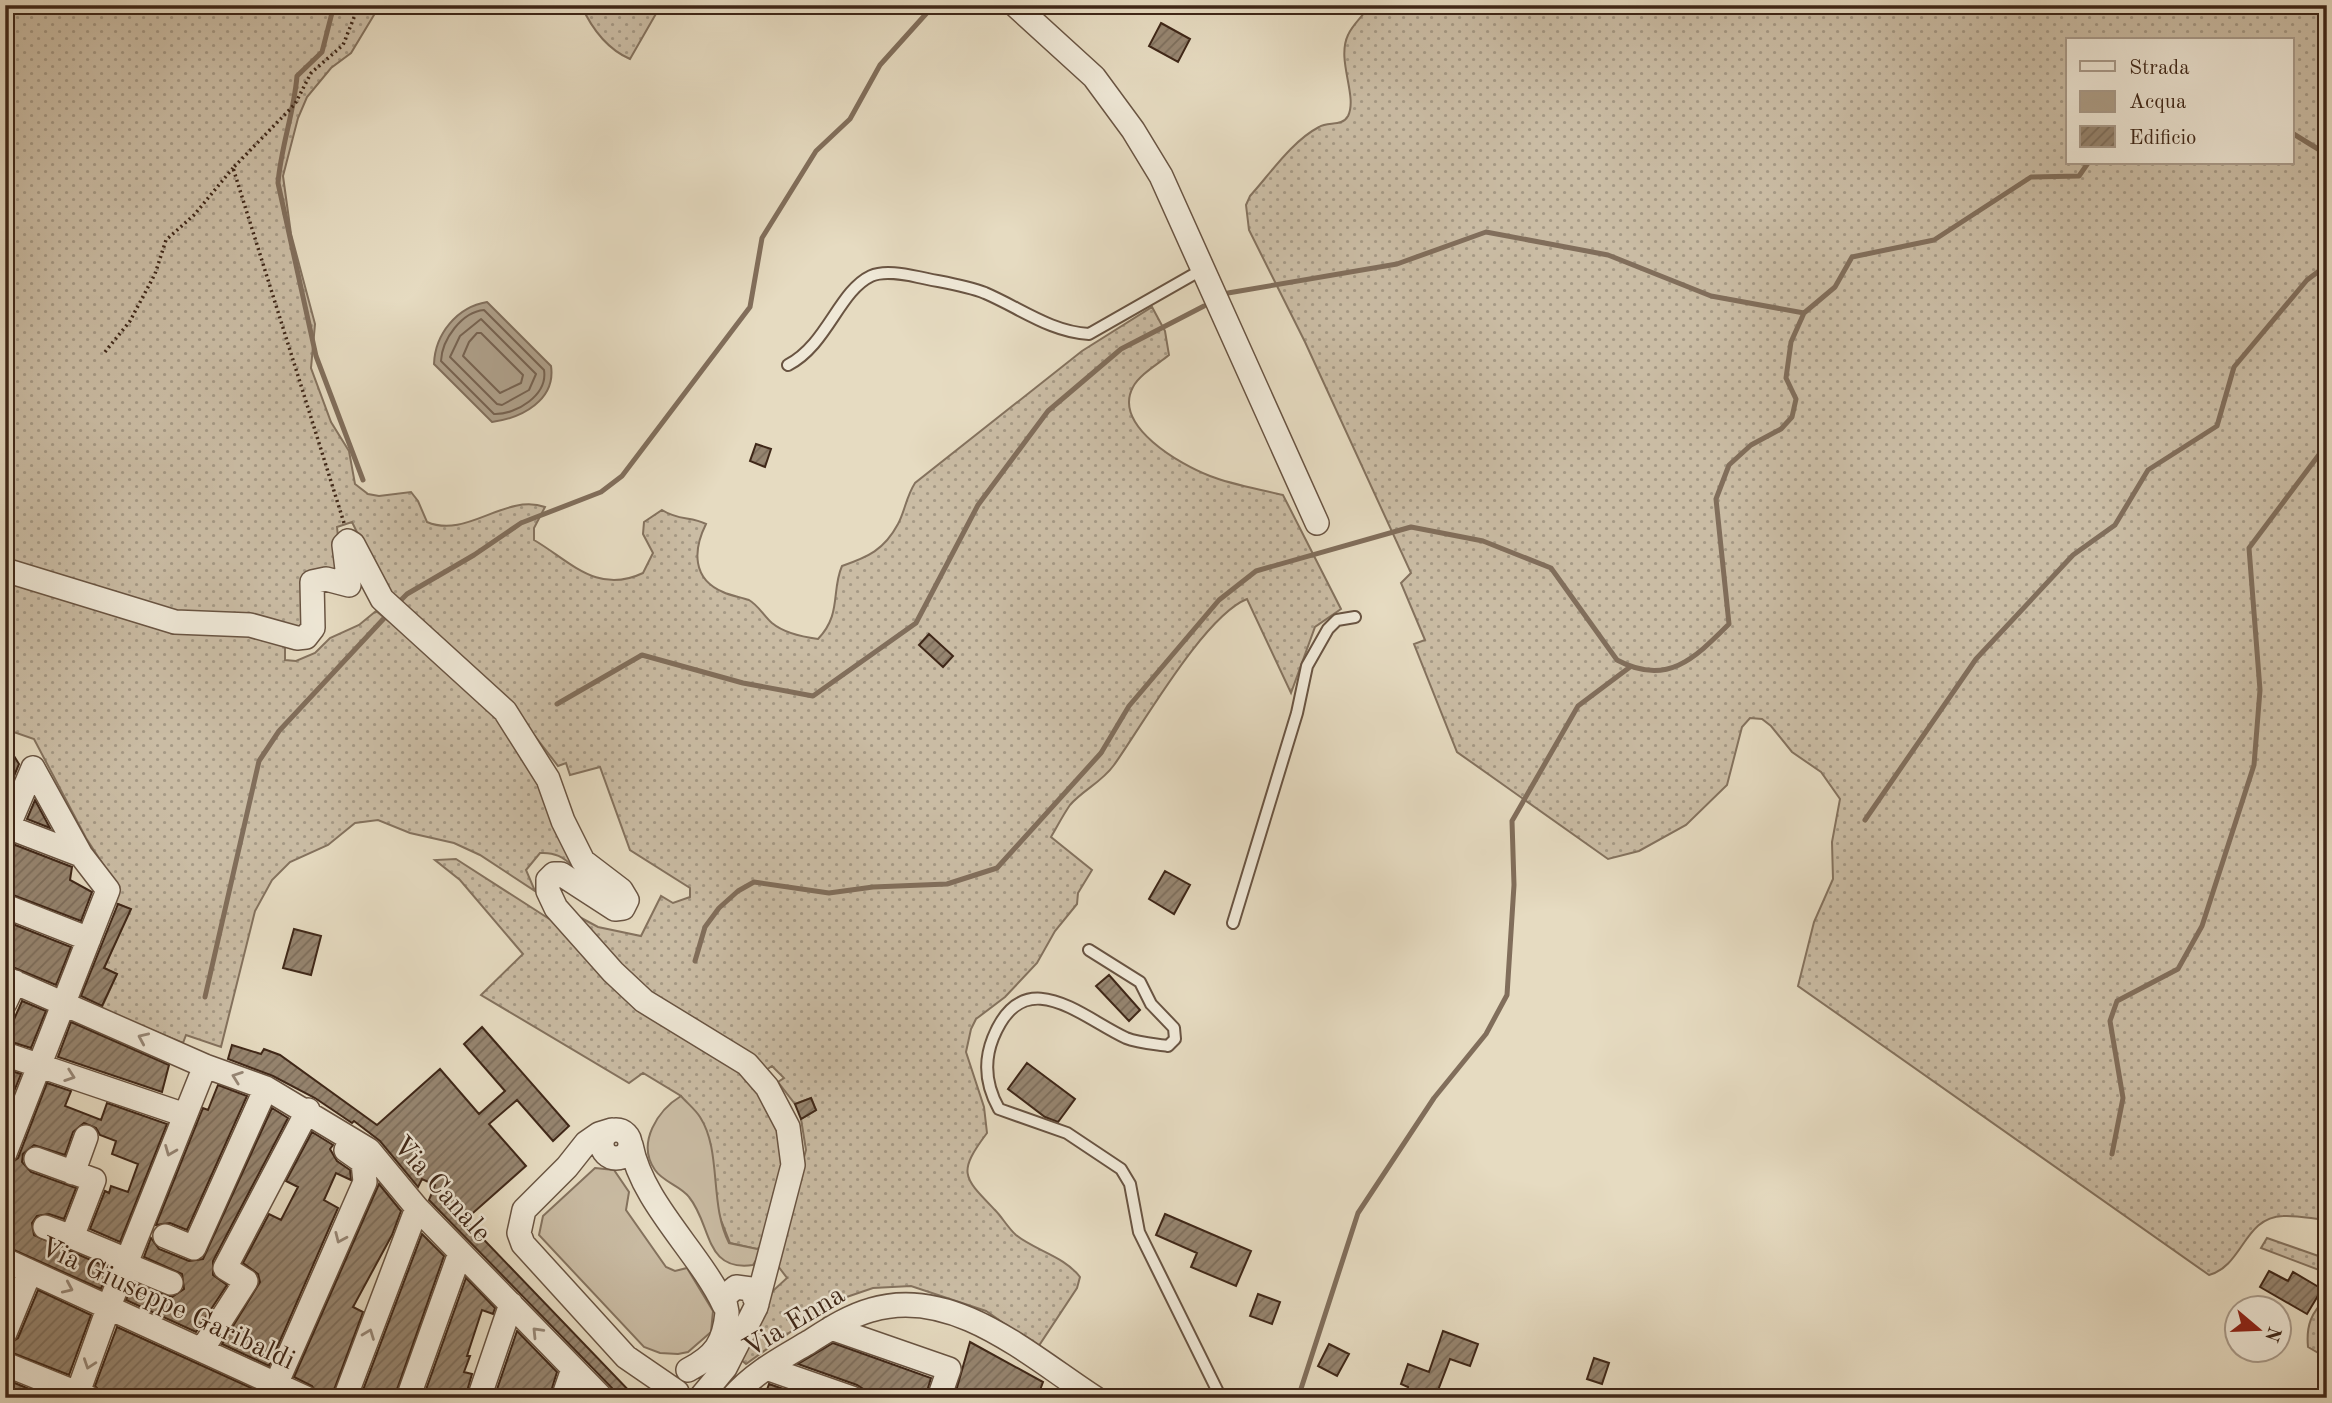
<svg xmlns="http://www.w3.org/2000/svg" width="2332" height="1403" font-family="'Old Standard TT',serif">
	<defs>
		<pattern id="grass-dots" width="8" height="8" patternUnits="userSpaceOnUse" patternTransform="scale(1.75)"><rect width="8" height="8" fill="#cabca4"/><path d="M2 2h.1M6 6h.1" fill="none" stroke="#a59985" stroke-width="1.8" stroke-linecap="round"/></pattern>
		<pattern id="building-hatch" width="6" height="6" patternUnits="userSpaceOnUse" patternTransform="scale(1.75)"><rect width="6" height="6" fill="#968570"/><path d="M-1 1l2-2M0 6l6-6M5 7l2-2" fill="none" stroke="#7c6d5b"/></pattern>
	</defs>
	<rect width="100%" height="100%" fill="#e6dbc1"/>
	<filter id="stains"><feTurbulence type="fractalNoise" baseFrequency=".00286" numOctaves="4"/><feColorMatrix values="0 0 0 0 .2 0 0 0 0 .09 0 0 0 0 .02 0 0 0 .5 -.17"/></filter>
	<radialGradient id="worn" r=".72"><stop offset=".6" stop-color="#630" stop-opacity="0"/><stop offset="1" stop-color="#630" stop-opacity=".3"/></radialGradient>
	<!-- grass -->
	<path fill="url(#grass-dots)" stroke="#84725e" stroke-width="2" fill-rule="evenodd" d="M5,5H380L351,53L331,68L307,97L298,118L283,176L291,234L315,324L311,368L331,422L349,451L355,484L368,494L379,496L411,492L418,501L427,522C467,539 505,493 545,507L534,528V540C570,561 597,595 643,573L653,553L643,534L644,522L662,510C679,521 691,516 706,524C693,550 692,579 723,592C731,596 741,597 749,600C758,605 764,616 772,623C784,633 803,637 818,639C842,614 831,591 842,566C868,557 884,550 898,524C905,511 906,497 915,483L1082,351L1152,307L1165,331L1169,355C1158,364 1139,375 1133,387C1112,426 1181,465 1210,476C1233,485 1259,489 1283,495L1341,609L1315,627L1291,693L1247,599C1204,616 1142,726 1114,765C1102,782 1083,790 1070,805C1063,815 1057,827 1051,837L1092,870L1078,893L1077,904L1055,931L1037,963L1005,997L976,1019L971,1029L966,1052L984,1107L987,1133C957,1173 963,1177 995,1210C1002,1217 1008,1228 1016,1235C1036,1251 1064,1256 1080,1277L1077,1288L1038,1347L986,1311L911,1286L873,1288L832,1302L746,1364L740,1359L763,1300L787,1278L775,1262L806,1150L801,1119L816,1110L811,1098L795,1104L778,1082L784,1078L772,1066L766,1070L631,979L572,913L598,927L641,936L661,896L673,903L690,897V888L630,850L600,767L570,775L566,763L558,766L507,700L387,594L352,522L337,527L342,578L316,572L308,624L301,632L155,609L5,563Z
		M581,5H661L630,59C607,49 591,27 581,5Z
		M1370,5H2327V1220C2313,1219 2297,1215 2283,1216C2244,1217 2243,1266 2209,1275L1798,986L1814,922L1833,879L1832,842L1840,799L1821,772L1792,752L1771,726L1762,719L1750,718L1742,727L1727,785L1686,825L1639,851L1608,859L1457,752L1414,644L1425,640L1401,583L1411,573L1305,342L1249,230L1246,205L1250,196C1270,174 1292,141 1319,127C1328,121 1342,127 1348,116C1358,96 1336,60 1348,35C1352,25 1364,15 1370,5ZM2292,40V163H2068V40Z
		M5,579L285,642V660L296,661L315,653L330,638L359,625L376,611C422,648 470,682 507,728C537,768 554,822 574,867C563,857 555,852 540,853L526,870L535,891L480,855L454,843L410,833L378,820L355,823L328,845L290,862L272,880L255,911L221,1047L186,1035L183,1043L101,1009L117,974L104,968L130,909L115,903L119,889L86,838L34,739L5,729Z
		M456,859L554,922L737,1069L776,1113L787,1160L765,1246L757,1249L730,1243L717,1210L714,1185L681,1096L643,1073L629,1083L481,995L523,954L460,880L435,860Z
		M2267,1238L2327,1259V1273L2261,1248Z
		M2327,1298V1358L2308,1347C2306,1326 2311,1312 2327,1298Z"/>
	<!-- garden -->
	<path fill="#cabca4" stroke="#84725e" stroke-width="2" d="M681,1096C687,1103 695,1109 700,1117C722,1151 709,1204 729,1243L757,1249L765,1246L753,1265C704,1272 712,1225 689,1197C681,1186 663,1182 655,1170C636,1143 658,1110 681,1096Z
		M595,1168L614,1170L629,1192L626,1210L666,1267L675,1271L687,1268L713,1311L711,1332L688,1352L678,1354L660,1353L644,1347L539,1235L543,1216Z"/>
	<!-- water -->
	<path fill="#ad9e88" stroke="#816e5b" stroke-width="2" d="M487,302L551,366C556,400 522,418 492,422L434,364C435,334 457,307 487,302Z"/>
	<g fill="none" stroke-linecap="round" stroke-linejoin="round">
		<!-- shore -->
		<path stroke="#766250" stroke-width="2" d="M484,310L544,370C548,395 516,415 494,414L441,361C442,339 462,312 484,310Z
			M481,319L536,374L529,390L502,405L497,404L450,357L460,336Z
			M477,333H481L523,375L521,383L500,393L463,356L469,342Z"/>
		<!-- stream -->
		<path stroke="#816e5b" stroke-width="5" d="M334,5L322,52L297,76C294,113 281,146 278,183L316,356L363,480
			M2292,133L2318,149H2327
			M1228,293L1397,264L1486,232L1608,255L1711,296L1804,313
			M398,603L407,594L474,555L521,523L601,492L622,476L750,307L762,238L816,151L850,119L880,65L934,5
			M557,704L642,655L743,683L813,696L916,623L978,505L1048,411L1121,349L1204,306
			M1865,820L1976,659L2073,555L2115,525L2148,470L2217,426L2234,367L2307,280L2327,265
			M695,961L705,927L719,908L738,891L754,882L829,893L873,887L947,884L997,868L1101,753L1129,706L1219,600L1256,571L1411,527L1483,541L1551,568L1617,660C1667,687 1695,658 1729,624L1716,499L1729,465L1751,445L1781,429L1792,417L1796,399L1786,378L1791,342L1804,313L1835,287L1852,257L1934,240L2031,177L2079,176L2088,163
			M205,997L259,761L279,731L389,613
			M2112,1154L2123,1098L2110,1021L2117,1001L2178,969L2202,926L2254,765L2260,690L2249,548L2327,444
			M1298,1398L1358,1213L1434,1098L1486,1034L1507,995L1514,885L1512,821L1578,706L1630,667"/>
	</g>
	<!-- building -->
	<path fill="url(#building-hatch)" stroke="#3f2718" stroke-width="2" d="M1161,23L1190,39L1178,62L1149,46Z
		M756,444L771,449L765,467L750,461Z
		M929,634L953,656L943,667L919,645Z
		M14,756L19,764L5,798V778Z
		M35,800L50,828L27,819Z
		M5,841L72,867L70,880L92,892L81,921L5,892Z
		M1165,871L1190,885L1174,914L1149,899Z
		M118,904L131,909L104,968L117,974L102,1006L81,996Z
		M5,921L71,947L56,985L5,964Z
		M294,929L321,936L311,975L283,968Z
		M1109,975L1140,1010L1129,1021L1096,986Z
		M22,1001L46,1011L31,1048L5,1040Z
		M71,1022L169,1065L162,1092L58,1057Z
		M482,1027L569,1126L553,1141L517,1100L489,1124L526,1166L465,1220L636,1398H616L612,1388L429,1200L435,1185L422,1179L418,1187L380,1141L354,1121L352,1123L315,1098L273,1076L228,1059L232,1045L261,1054L264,1049L280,1055L377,1125L440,1069L479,1114L505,1091L464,1044Z
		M1027,1063L1075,1099L1058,1122L1045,1117L1008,1089Z
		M5,1069L21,1074L5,1114Z
		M47,1083L71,1091L65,1106L101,1120L107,1103L167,1124L120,1242L90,1229L105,1191L109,1193L111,1186L128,1192L138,1164L112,1154L116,1141L100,1135L96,1128L84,1123L73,1132L65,1155L34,1145L23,1154L22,1162L31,1172L76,1188L64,1219L49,1214L37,1216L32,1223L34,1235L109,1268L101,1289L5,1246V1167L18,1158Z
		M218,1085L247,1096L187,1230L170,1223L156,1225L203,1108L208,1110Z
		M811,1098L816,1110L801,1119L795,1104Z
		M272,1108L288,1118L213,1261V1275L227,1285L196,1332L126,1300L133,1283L172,1297L184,1289L182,1274L144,1257L151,1238L159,1249L189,1261L203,1259Z
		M312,1132L333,1145L330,1149L337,1161L350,1170L351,1180L336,1173L324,1200L338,1208L269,1366L222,1344L260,1282L258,1274L243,1263L269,1214L281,1220L298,1187L286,1181Z
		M379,1184L401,1211L392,1235L353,1307L363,1312L331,1398H320L312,1386L294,1377Z
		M1165,1214L1251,1251L1236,1286L1191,1267L1197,1253L1156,1235Z
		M422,1234L444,1256L394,1398H360Z
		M2269,1271L2288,1281L2293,1272L2322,1289L2307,1314L2260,1287Z
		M466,1278L495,1308L493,1314L482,1310L467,1356H470L464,1372L472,1374L465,1398H423Z
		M38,1290L91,1315L69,1375L5,1350V1347L18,1338Z
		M1258,1294L1280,1302L1272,1324L1250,1316Z
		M117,1327L258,1391L256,1398L103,1395L95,1386Z
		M517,1331L557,1372L549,1398H494Z
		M1443,1331L1478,1344L1470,1366L1450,1359L1435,1398H1404L1408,1387L1401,1384L1408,1364L1429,1372Z
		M970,1342L1043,1382L1037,1398H954Z
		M833,1343L931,1378L925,1398H866L863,1389L857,1385L798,1364Z
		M1329,1344L1349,1354L1337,1376L1318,1366Z
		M1594,1358L1609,1363L1602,1384L1587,1379Z
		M5,1379L51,1398H5Z
		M769,1384L809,1398H764Z"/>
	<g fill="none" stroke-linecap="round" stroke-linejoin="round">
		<defs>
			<path id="service" d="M788,365C827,345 839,291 871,276C884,270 904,274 918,277C940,282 965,285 985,293C1020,308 1051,332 1089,334L1203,269
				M1233,923L1297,713L1307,666L1328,629L1337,620L1355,617
				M1089,950L1140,982L1151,1004L1174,1028L1175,1039L1168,1046C1155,1044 1138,1043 1126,1038C1081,1017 1024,961 993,1038C983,1063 986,1086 999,1109L1067,1133L1121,1169L1130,1184L1139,1232L1221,1398"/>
			<path id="minor" d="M1015,5L1094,77L1133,130L1161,176L1317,523
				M5,570L175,622L250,625L297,638L306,637L313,628L312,582L326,579L349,585L344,545L348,541L353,544L382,599L505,711L548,779L563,821L583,861L621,890L627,900L623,908L615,909L561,874H554L548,880V891L556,908L613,972L644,1001L747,1064L767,1087L788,1127L793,1165L756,1307L725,1368L700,1398
				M33,768L8,827L81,855
				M5,906L89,939
				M5,978L205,1066L266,1088L369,1150L417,1208L602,1398
				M5,1003L15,982
				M5,1054L185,1115
				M602 1144a14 14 0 1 1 28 0a14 14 0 1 1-28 0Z
				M612,1130L599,1134L586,1143L567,1167L524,1210L519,1233L523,1244L626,1357L677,1392
				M631,1145C642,1203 699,1252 724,1305
				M5,1153L108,890L81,855L33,768
				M36,1159L94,1180L72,1237L127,1260
				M73,1173L86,1137
				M45,1227L72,1237
				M165,1236L194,1248L266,1088
				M5,1260L306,1398
				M125,1264L171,1283
				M727,1312L724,1297L736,1287L751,1289L757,1304
				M831,1328L949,1369L939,1398
				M5,1333L30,1272
				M203,1348L246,1281L225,1268L308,1110
				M5,1364L89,1398
				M766,1368L852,1398
				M688,1370C715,1356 724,1343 727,1313
				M76,1398L109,1306L205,1066
				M270,1398L365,1182L363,1162L346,1150
				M345,1398L417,1208
				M408,1398L460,1253
				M479,1398L511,1304
				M563,1398L573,1369
				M732,1398C753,1373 782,1358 809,1342C828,1330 849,1316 871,1310C953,1285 1030,1356 1095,1398"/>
		</defs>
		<!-- service casing -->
		<use href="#service" stroke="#695442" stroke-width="14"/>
		<!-- minor casing -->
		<use href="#minor" stroke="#695442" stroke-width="26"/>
		<!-- path -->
		<path stroke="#3f2718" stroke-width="3.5" stroke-dasharray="2 3.5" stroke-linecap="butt" d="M105,352L130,321L155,274L166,240L194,215L233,168
			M344,523L233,168L295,104L311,73L343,45L359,5"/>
		<!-- service -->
		<use href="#service" stroke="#efe8d7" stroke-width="10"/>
		<!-- minor -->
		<use href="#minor" stroke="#efe8d7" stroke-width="23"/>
	</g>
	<!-- one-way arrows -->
	<defs><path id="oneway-chevron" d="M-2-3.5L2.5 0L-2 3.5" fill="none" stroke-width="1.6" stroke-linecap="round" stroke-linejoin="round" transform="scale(1.75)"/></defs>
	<g stroke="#978878">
		<use href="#oneway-chevron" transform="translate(143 1038) rotate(-156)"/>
		<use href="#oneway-chevron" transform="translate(70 1076) rotate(19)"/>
		<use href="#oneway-chevron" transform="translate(237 1077) rotate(-160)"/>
		<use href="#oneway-chevron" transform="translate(170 1151) rotate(112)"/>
		<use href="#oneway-chevron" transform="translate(340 1238) rotate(114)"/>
		<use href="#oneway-chevron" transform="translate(68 1288) rotate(24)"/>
		<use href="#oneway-chevron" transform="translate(537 1332) rotate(-134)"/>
		<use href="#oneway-chevron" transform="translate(369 1334) rotate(-69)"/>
		<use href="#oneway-chevron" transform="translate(89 1364) rotate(109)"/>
	</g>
	<g text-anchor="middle" stroke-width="5" stroke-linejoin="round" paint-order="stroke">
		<!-- street labels -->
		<g font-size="28" fill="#3f2718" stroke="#efe8d7">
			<text transform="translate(443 1188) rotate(48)" y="10">Via Canale</text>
			<text transform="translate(168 1302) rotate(25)" y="10">Via Giuseppe Garibaldi</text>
			<text transform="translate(793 1320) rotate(-31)" y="10">Via Enna</text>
		</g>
	</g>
	<!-- margin -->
	<rect width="2332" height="1403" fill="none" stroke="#e6dbc1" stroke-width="28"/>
	<rect x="7" y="7" width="2318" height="1389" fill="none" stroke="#3f2718" stroke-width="3.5"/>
	<rect x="14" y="14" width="2304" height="1375" fill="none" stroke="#3f2718" stroke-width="2"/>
	<!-- legend -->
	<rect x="2066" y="38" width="228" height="126" fill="#efe8d7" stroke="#a99b8b" stroke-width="2"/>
	<rect x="2080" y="61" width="35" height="10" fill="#efe8d7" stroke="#a99b8b" stroke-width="2"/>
	<text x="2129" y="74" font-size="21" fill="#3f2718">Strada</text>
	<rect x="2080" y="91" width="35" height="21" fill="#ad9e88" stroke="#a99b8b" stroke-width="2"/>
	<text x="2129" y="108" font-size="21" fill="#3f2718">Acqua</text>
	<rect x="2080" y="126" width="35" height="21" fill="url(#building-hatch)" stroke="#a99b8b" stroke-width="2"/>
	<text x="2129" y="144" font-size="21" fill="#3f2718">Edificio</text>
	<!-- north arrow -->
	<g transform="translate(2258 1329) rotate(109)"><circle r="33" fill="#efe8d7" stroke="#a99b8b" stroke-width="2"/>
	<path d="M0-5L12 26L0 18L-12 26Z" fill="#8f2418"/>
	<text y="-10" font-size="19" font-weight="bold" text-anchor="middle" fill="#3f2718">N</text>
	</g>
	<rect width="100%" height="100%" filter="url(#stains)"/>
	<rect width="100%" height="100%" fill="url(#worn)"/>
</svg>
